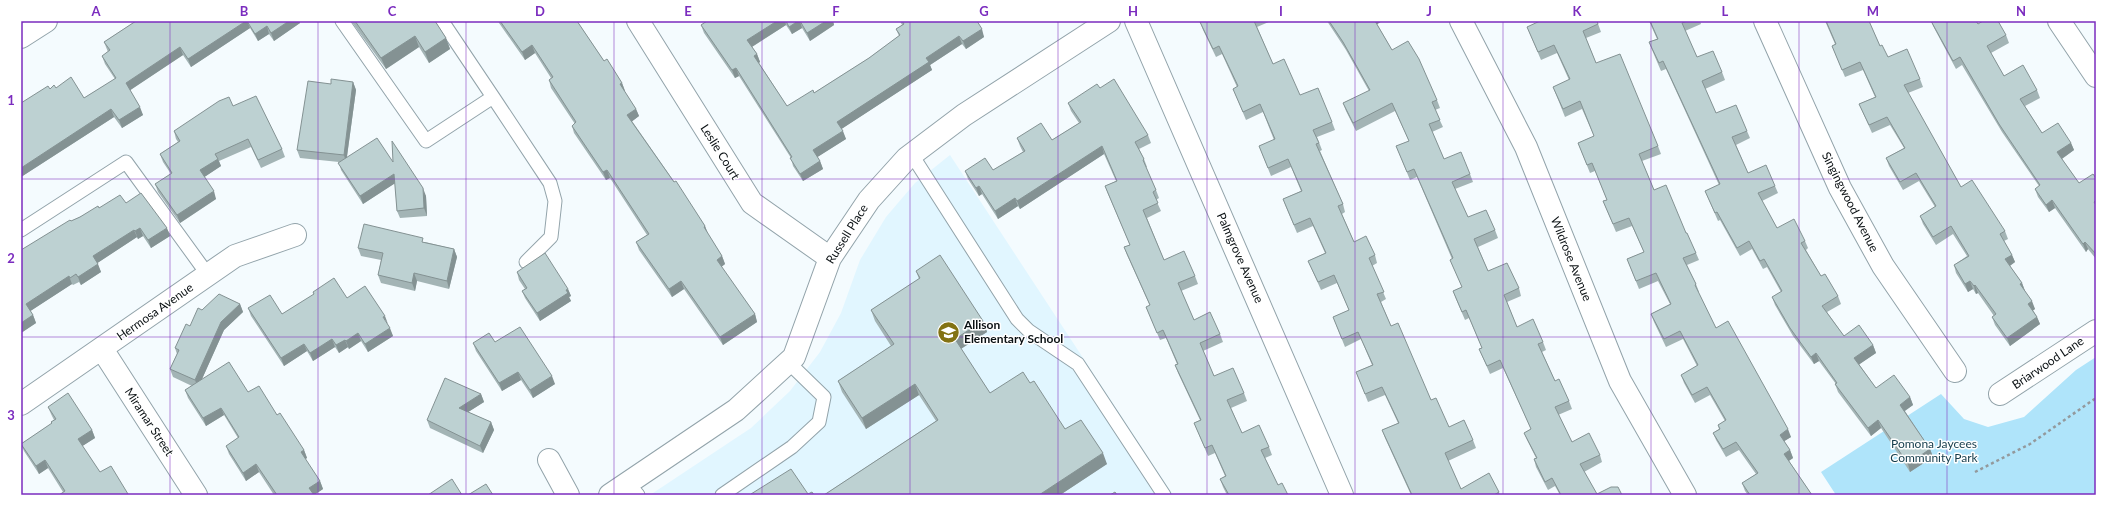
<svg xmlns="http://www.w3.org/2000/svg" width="2117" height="516" font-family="Lato,sans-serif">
	<rect width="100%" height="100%" fill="#f4fbfe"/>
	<!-- built -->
	<path fill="#e1f6ff" d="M950,155L1173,495H650L751,428L790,391L820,352L841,313L860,260L886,217L915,183Z"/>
	<!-- green -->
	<path fill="#afe4fa" d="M2096,357V495H1836L1821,472L1941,394L1964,419L1988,427L2024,417L2076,370Z"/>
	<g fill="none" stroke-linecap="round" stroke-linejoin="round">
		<defs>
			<path id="lane" d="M342,21L426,141L493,97L442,21
				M493,97L550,183L555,201L551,237L526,262
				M912,155L1017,319L1029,331L1078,364L1164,495
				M21,230L126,162L208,275
				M628,483L638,495
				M722,495L792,447L819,422L824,397L788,362"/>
			<path id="street" d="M638,21L752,203L830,258
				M1136,21L1342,495
				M1461,21L1526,147L1620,381L1685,495
				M1765,21L1840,188L1883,266L1955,371
				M2059,21L2096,76
				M102,349L196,495
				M2000,394L2096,331
				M21,404L235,256L295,235
				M549,460L568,495
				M610,495L736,410L794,357L830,258L869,200L907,158L964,115L1109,21"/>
			<path id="secondary" d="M21,37L46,21"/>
		</defs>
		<!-- lane casing -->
		<use href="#lane" stroke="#92a3aa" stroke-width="15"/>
		<!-- street casing -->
		<use href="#street" stroke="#92a3aa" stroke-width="24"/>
		<!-- secondary casing -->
		<use href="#secondary" stroke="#92a3aa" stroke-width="24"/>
		<!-- path -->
		<path stroke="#93999c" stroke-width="2.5" stroke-dasharray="3 3" stroke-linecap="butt" d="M1975,472L2030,444L2096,398"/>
		<!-- lane -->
		<use href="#lane" stroke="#fff" stroke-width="13"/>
		<!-- street -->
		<use href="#street" stroke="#fff" stroke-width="22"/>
		<!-- secondary -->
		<use href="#secondary" stroke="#fff" stroke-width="22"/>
	</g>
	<!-- wall -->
	<path fill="#a3b4b5" d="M136,21H300V23L274,41L269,34L258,41L250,28L191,67L183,55L130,90L143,115L122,128L114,117L21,177V103L50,89L56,88L84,98L115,79L105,64L102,56L108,52L104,42Z
		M351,21H435L446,38L450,49L429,63L419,47L386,69Z
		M498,21H577L604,61L622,83L625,91H624L636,109L639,116L632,121L705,226L708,234L722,256L725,264L721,267L755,314L757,322L723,345L684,289L672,297L639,250L636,242L647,235L610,178L606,180L574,133L572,126L575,124L551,88L549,80L551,78L535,53L525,60L499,23Z
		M707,21H833L834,25L810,41L802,28L792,34L786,25L752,47L757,54L760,62L759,63L787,106L814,93L869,58L899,36L896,29L902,25L900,21H977L984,37L966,49L962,44L930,65L932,70L841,129L846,139L817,157L820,161L823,169L803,181L793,166L791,158L739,76L735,78L704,33L701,25Z
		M1201,21H1271L1257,27L1273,64L1300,95L1332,122L1335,130L1317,137L1322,150L1320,151L1343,204L1345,212L1342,214L1354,242L1375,255L1377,263L1372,266L1386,299L1381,302L1391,326L1431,400L1449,427L1473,440L1476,448L1448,461L1461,489L1499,492L1500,495H1411L1385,438L1382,430L1398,423L1385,395L1368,402L1356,372L1372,365L1361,339L1345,347L1333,317L1349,310L1337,283L1321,290L1308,261L1325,253L1313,226L1297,233L1286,207L1283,199L1301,191L1291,167L1271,176L1259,146L1274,140L1263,112L1246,120L1233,89L1237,87L1222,54L1216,57L1203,30L1200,22Z
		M1327,21H1382L1377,24L1392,50L1437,100L1440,108L1435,110L1443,127L1432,132L1444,159L1470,174L1473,182L1455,189L1468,217L1495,230L1498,238L1478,247L1488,271L1519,288L1521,296L1507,302L1517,327L1543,342L1546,350L1542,352L1555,381L1569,401L1572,409L1558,415L1572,442L1600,455L1602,462L1584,472L1597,494L1622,495H1560L1555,486L1548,490L1536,467L1534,459L1536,458L1527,440L1524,433L1531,429L1503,368L1490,374L1479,349L1482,348L1469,318L1465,320L1456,299L1453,291L1462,287L1450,260L1452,259L1417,177L1410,180L1396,146L1409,141L1395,111L1356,131L1346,111L1343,103L1369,91L1346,50Z
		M1597,21L1601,32L1586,38L1596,63L1658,146L1661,154L1642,161L1654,190L1686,233L1696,253L1699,260L1687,265L1696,284L1699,292H1698L1716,328L1791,437L1784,441L1790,450L1793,458L1789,461L1812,495H1748L1745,491L1742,483L1756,474L1739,450L1726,457L1716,440L1713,433L1719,429L1718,425L1725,421L1710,395L1695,403L1684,383L1681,375L1697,366L1683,339L1666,347L1654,322L1651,314L1670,304L1658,281L1639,289L1627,259L1644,252L1632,226L1616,232L1603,201L1607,200L1595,171L1590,173L1578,143L1594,136L1582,109L1565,117L1553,87L1569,80L1557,53L1541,60L1527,27Z
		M1649,21H1700L1701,24L1685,31L1697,57L1722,72L1725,80L1705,89L1716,113L1747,131L1750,138L1736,145L1748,173L1775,186L1778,193L1762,201L1777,228L1805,241L1808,248L1806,250L1821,276L1838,296L1841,304L1827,312L1844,336L1873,345L1876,353L1859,364L1876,388L1910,397L1913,405L1905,411L1930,449L1933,457L1910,472L1881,428L1871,436L1838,392L1835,384H1836L1819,361L1814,364L1793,336L1775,305L1772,297L1781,292L1767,267L1763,269L1752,249L1740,256L1720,220L1718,221L1705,191L1719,185L1666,69L1661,71L1652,50L1649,42L1657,39Z
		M1825,21H1869L1880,46L1888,57L1920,79L1923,87L1908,93L1961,187L2005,231L2008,239L2004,241L2012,255L2015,262L2010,266L2022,283L2025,291L2035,309L2033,310L2037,317L2040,324L2010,346L1995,325L1992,317L1994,316L1978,293L1976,294L1973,289L1968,292L1956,273L1954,265L1967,256L1953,234L1936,245L1923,224L1920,216L1935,207L1919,181L1903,190L1889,166L1886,158L1904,148L1890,125L1872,133L1859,104L1875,97L1863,70L1845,77L1832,46L1835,44Z
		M1931,21H1976L1978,24L2006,35L2009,43L1991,53L2004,76L2037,90L2040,98L2025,106L2042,133L2071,143L2074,150L2062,159L2079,183L2096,178V259L2088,249L2086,252L2055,208L2049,212L2038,197L2035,189L2039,186L2002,132L1962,65L1956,69L1933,26Z
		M353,82L356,90L347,157L393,162L426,196L427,216L400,218L397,211L395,183L363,204L341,170L339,162L300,158L297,150L331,84Z
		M1100,88L1148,135L1151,143L1139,149L1144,159L1147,167H1146L1156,190L1159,198L1156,200L1161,211L1147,218L1164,260L1195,276L1198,284L1181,291L1194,320L1220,334L1223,342L1203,351L1214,376L1244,393L1247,401L1231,408L1242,433L1269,447L1272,455L1265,458L1278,485L1288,495H1227L1223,487L1220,479L1225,476L1215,453L1208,456L1194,423L1200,420L1178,373L1175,365L1177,364L1166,338L1160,340L1146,307L1150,306L1127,255L1124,247L1130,245L1108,194L1105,186L1116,181L1104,154L1020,209L1018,206L998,219L982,194L979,196L968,179L965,171L993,170L1023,152L1020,146L1017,138L1052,140L1079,123L1071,111L1068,103Z
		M233,106L282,149L285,157L261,168L251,147L219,161L221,166L204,177L216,199L180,223L158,192L155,184L171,174L163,162L160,154L178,142L176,139L174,131Z
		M126,203L170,236L151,248L143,236L138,239L137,237L97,263L101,272L81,285L79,282L73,285L72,284L30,311L33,315L36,323L21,333V250L71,221L99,208Z
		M425,242L454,249L457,257L449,289L417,281L415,291L381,283L378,275L381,260L361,256L358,248Z
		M916,271L983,321L987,332L961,349L990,393L1030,383L1065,429L1107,464L1060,495H824L936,421L919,395L866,429L842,392L838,381L891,346L875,321L871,310L919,279Z
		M517,272L568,289L571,296L569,297L571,301L540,321L525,298L522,291L525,289L519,280Z
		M313,292L347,298L387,324L393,336L368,352L361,341L349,349L348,347L339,353L335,347L313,361L307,351L284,366L251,316L248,308L282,314L314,295Z
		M240,304L243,312L224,330L202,379L248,392L277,415L304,450L307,458L305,459L320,481L323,489L314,495H274L259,472L246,481L229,454L226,446L238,438L224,415L206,426L188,398L185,390L192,386L173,377L170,369L177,354L175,348L202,310Z
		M495,342L555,384L533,398L521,380L502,391L476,351L473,343Z
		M481,394L484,402L468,412L491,422L494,430L483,453L430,428L427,420Z
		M48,407L92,430L95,438L82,446L100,472L128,494L63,492L48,468L39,474L24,451L21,444L51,424V422L54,420L51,414Z"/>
	<!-- shaded-wall -->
	<path fill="#849293" d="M246,21H247L250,28L191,67L188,59Z
		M289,21H300V23L274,41L271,33Z
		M777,21H785L786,25L750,48L747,40Z
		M798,21H800L802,28L792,34L789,27Z
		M826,21H833L834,25L810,41L807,33Z
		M1374,21H1382L1376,25Z
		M267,26L269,34L258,41L255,34Z
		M982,29L984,37L966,49L963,41Z
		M415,36L419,47L386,69L381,58Z
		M959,36L962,44L930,65L932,70L840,130L837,122L926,58Z
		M446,38L450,49L429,63L425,52Z
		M532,45L535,53L525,60L522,52Z
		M180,47L183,55L129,91L126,83Z
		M757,54L760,62L757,64L754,56Z
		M736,68L739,76L735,78L732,70Z
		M353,82L356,90L346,163L344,155Z
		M622,83L625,91L622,92L620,84Z
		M140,107L143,115L122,128L119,120Z
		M111,109L114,117L21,177V168Z
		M636,109L639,116L630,123L627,115Z
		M843,131L846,139L816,158L813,150Z
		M2071,143L2074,150L2060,160L2057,152Z
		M1102,146L1104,154L1020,209L1017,201Z
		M218,159L221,166L203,178L200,170Z
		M820,161L823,169L803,181L800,174Z
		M607,170L610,178L606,180L603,172Z
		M394,174L397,182L363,204L360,196Z
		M979,186L982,194L979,196L976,188Z
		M423,188L426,196L427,216L424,208Z
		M214,191L216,199L180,223L177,215Z
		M1015,198L1018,206L998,219L995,211Z
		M2052,200L2055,208L2049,212L2046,205Z
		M705,226L708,234L704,227Z
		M140,228L143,236L138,239L135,231Z
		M167,228L170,236L151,248L148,240Z
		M134,230L137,237L96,264L93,256Z
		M2085,242L2088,249L2086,252L2083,244Z
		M454,249L457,257L449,289L447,281Z
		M2012,255L2015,262L2008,267L2005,259Z
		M722,256L725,264L720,268L717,260Z
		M98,264L101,272L81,285L78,277Z
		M414,273L417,281L415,291L412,283Z
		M69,276L72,284L29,312L26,304Z
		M681,281L684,289L672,297L669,289Z
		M1970,281L1973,289L1968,292L1965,284Z
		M2022,283L2025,291L2020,284Z
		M1975,285L1978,293L1976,294L1974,286Z
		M568,289L571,296L569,297L571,301L540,321L537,313Z
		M2032,301L2035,309L2031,312L2028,304Z
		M240,304L243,312L224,330L198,388L195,380L221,322Z
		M755,314L757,322L723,345L720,337Z
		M33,315L36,323L21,333V323Z
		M385,316L388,324L383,317Z
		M2037,317L2040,324L2010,346L2007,338Z
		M983,321L987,332L959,350L955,339Z
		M390,328L393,336L368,352L365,344Z
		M358,333L361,341L349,349L346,341Z
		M332,339L335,347L313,361L310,353Z
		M345,340L348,347L339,353L336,345Z
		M304,344L307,351L284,366L281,358Z
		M1873,345L1876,353L1857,366L1854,358Z
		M1816,353L1819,361L1814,364L1811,357Z
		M518,372L521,380L502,391L499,383Z
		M552,376L555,384L533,398L530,390Z
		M915,384L919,395L866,429L862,418Z
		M481,394L484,402L462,416L459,408Z
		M1910,397L1913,405L1903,412L1900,405Z
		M221,408L224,415L206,426L203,418Z
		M1878,420L1881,428L1871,436L1868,428Z
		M491,422L494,430L483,453L480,446Z
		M1788,429L1791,437L1783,442L1780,435Z
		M92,430L95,438L81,447L78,439Z
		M1930,449L1933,457L1910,472L1908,464Z
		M304,450L307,458L304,460L301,452Z
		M1790,450L1793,458L1787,462L1784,454Z
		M1103,453L1107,464L1060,495H1039Z
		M45,460L48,468L39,474L36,466Z
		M256,464L259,472L246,481L243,473Z
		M320,481L323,489L314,495H312L309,488Z"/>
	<!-- building -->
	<path fill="#bdd1d2" stroke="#849293" d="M136,21H246L188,59L180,47L126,83L140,107L119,120L111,109L21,168V103L48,86L50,89L54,85L56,88L71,77L84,98L116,78L102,56L110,50L104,42Z
		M247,21H289L271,33L267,26L255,34Z
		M355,21H435L446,38L425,52L415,36L381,58Z
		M500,21H577L604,61L607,59L622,83L620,84L636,109L627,115L674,182L676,181L705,226L704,227L722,256L717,260L755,314L720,337L681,281L669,289L636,242L649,234L607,170L603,172L572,126L576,122L549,80L553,77L532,45L522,52Z
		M707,21H777L747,40L757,54L754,56L787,106L813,90L814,93L869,58L900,35L896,29L904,24L902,21H977L982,29L963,41L959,36L926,58L929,62L837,122L843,131L813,150L820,161L800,174L790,158L792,157L736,68L732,70L701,25Z
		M786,21H798L789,27Z
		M800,21H826L807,33Z
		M1201,21H1254L1273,64L1284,59L1300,95L1318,88L1332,122L1313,130L1319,143L1316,144L1343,204L1338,206L1354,242L1366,236L1375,255L1369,258L1384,292L1377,294L1391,326L1398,323L1431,400L1436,398L1449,427L1464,420L1473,440L1445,453L1461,489L1489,473L1499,492L1494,495H1412L1382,430L1399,423L1382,387L1365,394L1356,372L1373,365L1358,332L1342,339L1333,317L1349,310L1334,275L1318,282L1308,261L1326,253L1310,218L1294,225L1283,199L1302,191L1288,159L1268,168L1259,146L1275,139L1260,104L1243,112L1233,89L1238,86L1219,46L1213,49L1200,22Z
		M1329,21H1375L1392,50L1408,41L1419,59L1437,100L1432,102L1440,120L1429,124L1444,159L1461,152L1470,174L1452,182L1468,217L1486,210L1495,230L1474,239L1488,271L1507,263L1519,288L1504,295L1517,327L1533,319L1543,342L1538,344L1555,381L1559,379L1569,401L1555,407L1572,442L1589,433L1600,455L1580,464L1597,494L1611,487H1618L1622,495H1561L1552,478L1545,482L1534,459L1537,458L1524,433L1531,429L1500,360L1487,366L1479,349L1482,348L1466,310L1462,312L1453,291L1462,287L1450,260L1453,258L1414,169L1407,172L1396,146L1409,141L1392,103L1353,123L1343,103L1370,90L1343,42Z
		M1540,21H1597L1598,24L1583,31L1596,63L1620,54L1658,146L1639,154L1654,190L1666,185L1686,233H1687L1696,253L1683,258L1696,284L1695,285L1716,328L1728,321L1788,429L1780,435L1790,450L1784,454L1812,495H1750L1742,483L1758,473L1736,442L1723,449L1713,433L1720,429L1718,425L1726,420L1707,387L1692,395L1681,375L1698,365L1680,331L1664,339L1651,314L1671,304L1656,273L1636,281L1627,259L1644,252L1629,218L1613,224L1603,201L1607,200L1592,163L1587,165L1578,143L1594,136L1580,101L1563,109L1553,87L1570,79L1554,45L1538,52L1527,27Z
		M1650,21H1687L1682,23L1697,57L1713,51L1722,72L1702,81L1716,113L1736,105L1747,131L1732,137L1748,173L1766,165L1775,186L1758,193L1777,228L1794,219L1805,241L1801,243L1821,276L1825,274L1838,296L1822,306L1844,336L1859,325L1873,345L1854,358L1876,388L1894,375L1910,397L1900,405L1930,449L1908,464L1878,420L1868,428L1835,384L1837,383L1816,353L1811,357L1790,328L1772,297L1782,291L1764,259L1760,261L1749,241L1737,248L1717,212L1715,213L1705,191L1720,184L1663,61L1659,63L1649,42L1658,39Z
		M1826,21H1869L1880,46L1882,45L1888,57L1907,49L1920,79L1904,85L1961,187L1972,180L2005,231L2000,234L2012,255L2005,259L2022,283L2020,284L2032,301L2028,304L2037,317L2007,338L1992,317L1996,314L1975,285L1974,286L1970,281L1965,284L1954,265L1969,256L1951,226L1933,237L1920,216L1936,206L1916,173L1900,182L1886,158L1905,148L1887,117L1869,125L1859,104L1876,97L1860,62L1842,70L1832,46L1836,44Z
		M1931,21H1976L1978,24L1983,21H1998L2006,35L1987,46L2004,76L2023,65L2037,90L2020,99L2042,133L2058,123L2071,143L2057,152L2079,183L2093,174L2096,178V200L2094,202L2096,205V254L2085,242L2083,244L2052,200L2046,205L2035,189L2040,185L1999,124L1960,57L1953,61Z
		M331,79L353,82L344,155L297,150L308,81L331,84Z
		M1114,79L1148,135L1135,142L1144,159L1143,160L1156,190L1153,192L1158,203L1143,210L1164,260L1184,251L1195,276L1178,283L1194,320L1210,312L1220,334L1200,343L1214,376L1233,368L1244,393L1227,400L1242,433L1259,425L1269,447L1261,450L1278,485L1282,483L1288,495H1229L1220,479L1226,476L1212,445L1205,448L1194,423L1201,420L1175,365L1178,364L1163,330L1157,333L1146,307L1150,305L1124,247L1130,245L1105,186L1117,181L1102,146L1017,201L1015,198L995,211L979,186L976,188L965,171L985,158L993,170L1025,151L1017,138L1041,123L1052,140L1081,122L1068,103L1097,84L1100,88Z
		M256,96L282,149L258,160L248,139L215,154L218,159L200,170L214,191L177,215L155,184L172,173L160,154L180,141L174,131L219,101L229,97L233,106Z
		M377,138L393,162L392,141L423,188L424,208L397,211L394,174L360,196L338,163Z
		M141,193L167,228L148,240L140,228L135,231L134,230L93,256L98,264L78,277L76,274L70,278L69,276L26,304L33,315L21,323V250L70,220L71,221L80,217L98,206L99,208L120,195L126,203Z
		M364,224L423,238L422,242L454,249L447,281L414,273L412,283L378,275L383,253L358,248Z
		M545,253L568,289L566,290L568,293L537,313L522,291L527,288L517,272Z
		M940,255L983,321L955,339L990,393L1023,372L1030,383L1034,381L1065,429L1081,420L1103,453L1039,495H824L938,420L915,384L862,418L838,381L894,344L871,310L920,278L916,271Z
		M334,278L347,298L365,286L385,316L383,317L390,328L365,344L358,333L346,341L345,340L336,345L332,339L310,353L304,344L281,358L248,308L270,295L282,314L314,294L313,292Z
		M219,294L240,304L221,322L195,380L170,369L179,350L175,348L186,324L190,326L198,308L202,310Z
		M520,327L552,376L530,390L518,372L499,383L473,343L489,333L495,342Z
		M229,362L248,392L259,386L277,415L280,413L304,450L301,452L320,481L309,488L314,495H277L256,464L243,473L226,446L239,437L221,408L203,418L185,390Z
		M445,378L481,394L459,408L491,422L480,446L427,420Z
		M68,393L92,430L78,439L100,472L111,466L128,494L127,495H59L65,491L45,460L36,466L21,444L52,423L51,422L56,419L48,407Z
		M791,469L808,494L812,492L814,495H751V494Z
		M452,479L462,495H428Z
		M486,484L493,495H468Z
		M1115,492L1117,495H1110Z"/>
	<!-- grid -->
	<path fill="none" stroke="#7b2cbf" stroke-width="1" stroke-opacity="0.55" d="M170,21V495M318,21V495M466,21V495M614,21V495M762,21V495M910,21V495M1058,21V495M1207,21V495M1355,21V495M1503,21V495M1651,21V495M1799,21V495M1947,21V495M21,179H2096M21,337H2096"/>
	<!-- icons -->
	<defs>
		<symbol id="school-disc" viewBox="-11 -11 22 22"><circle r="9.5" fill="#837213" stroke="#fff"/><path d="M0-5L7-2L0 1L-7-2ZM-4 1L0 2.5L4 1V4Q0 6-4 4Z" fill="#fff"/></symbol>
	</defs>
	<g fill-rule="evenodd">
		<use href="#school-disc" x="936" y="320" width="25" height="25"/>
	</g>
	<g text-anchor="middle" stroke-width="3" stroke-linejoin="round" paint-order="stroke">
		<!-- street labels -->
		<g font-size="12" fill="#0a1013" stroke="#fff">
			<text transform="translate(720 152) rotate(58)" y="4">Leslie Court</text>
			<text transform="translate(1850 202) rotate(63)" y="4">Singingwood Avenue</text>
			<text transform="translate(847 234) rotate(-58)" y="4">Russell Place</text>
			<text transform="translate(1240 258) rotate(66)" y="4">Palmgrove Avenue</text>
			<text transform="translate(1571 259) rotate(68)" y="4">Wildrose Avenue</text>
			<text transform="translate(155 312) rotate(-35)" y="4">Hermosa Avenue</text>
			<text transform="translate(2048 363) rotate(-34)" y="4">Briarwood Lane</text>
			<text transform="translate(149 422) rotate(57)" y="4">Miramar Street</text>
		</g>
		<!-- poi labels -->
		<g font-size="12" font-weight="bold" fill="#0a1013" stroke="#fff" text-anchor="start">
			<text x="964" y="329">Allison<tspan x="964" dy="14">Elementary School</tspan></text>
		</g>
		<!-- park labels -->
		<g font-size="12" fill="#143c4b" stroke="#fff">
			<text x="1934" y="448">Pomona Jaycees<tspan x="1934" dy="14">Community Park</tspan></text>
		</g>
	</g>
	<!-- border -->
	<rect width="2117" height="516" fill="none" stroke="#ffffff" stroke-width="44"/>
	<rect x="22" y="22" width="2073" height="472" fill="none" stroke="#7b2cbf" stroke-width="1.5"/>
	<g font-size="13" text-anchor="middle" font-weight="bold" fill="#7b2cbf">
		<text x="96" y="16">A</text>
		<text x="244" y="16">B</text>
		<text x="392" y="16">C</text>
		<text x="540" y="16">D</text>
		<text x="688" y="16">E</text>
		<text x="836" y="16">F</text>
		<text x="984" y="16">G</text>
		<text x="1133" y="16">H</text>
		<text x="1281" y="16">I</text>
		<text x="1429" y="16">J</text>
		<text x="1577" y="16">K</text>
		<text x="1725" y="16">L</text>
		<text x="1873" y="16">M</text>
		<text x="2021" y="16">N</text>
		<text x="11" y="105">1</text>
		<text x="11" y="263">2</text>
		<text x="11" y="420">3</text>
	</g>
</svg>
